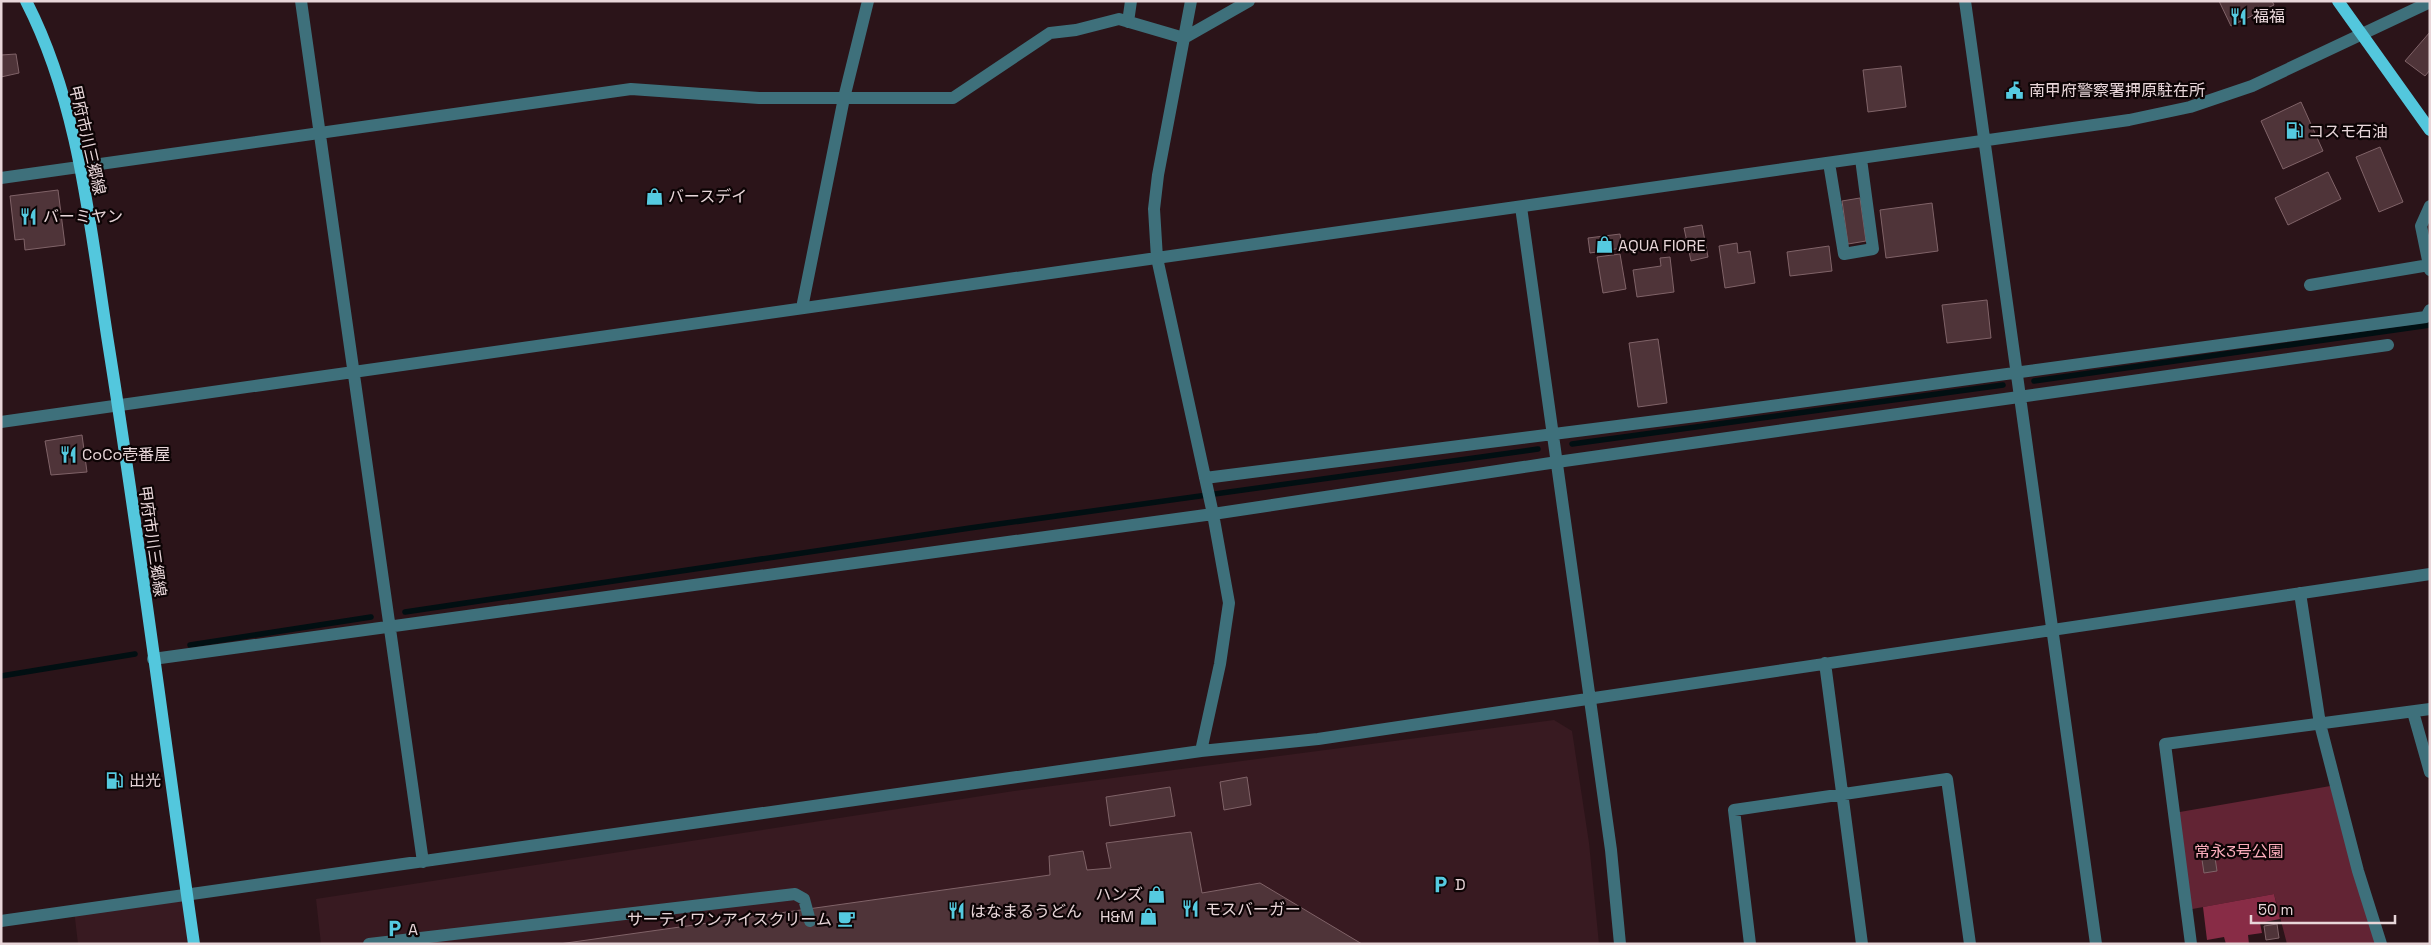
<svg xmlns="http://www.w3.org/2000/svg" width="2431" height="945" font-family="'Space Grotesk','Noto Sans JP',sans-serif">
	<rect width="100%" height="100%" fill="#2b1419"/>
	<!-- built -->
	<path fill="#381a21" d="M1554,720L1572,731L1589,843L1599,944H321L316,899L1014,791Z
		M187,895L194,944H78L74,910Z"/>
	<!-- green -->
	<path fill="#622434" d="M2336,785L2381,944H2287L2274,894L2187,910L2174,813Z"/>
	<!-- forest -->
	<path fill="#882c46" d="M2274,894L2280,919L2260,923L2262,933L2248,935L2249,944H2226L2224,937L2207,940L2203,907Z"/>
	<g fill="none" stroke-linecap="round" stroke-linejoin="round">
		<!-- stream -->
		<path stroke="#010f12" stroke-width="5.5" d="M2034,381L2430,325
			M1572,444L2003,385
			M405,612L970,528L1538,449
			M190,645L371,617
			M1,676L135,654"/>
	</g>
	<!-- building -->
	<path fill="#4f3439" stroke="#806368" d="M2219,1H2272L2274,5L2231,26Z
		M2430,32V70L2425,76L2405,61Z
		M16,54L19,73L1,77V55Z
		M1901,66L1906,107L1868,112L1863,70Z
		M2301,102L2323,151L2283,169L2261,121Z
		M2380,147L2403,202L2379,212L2356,157Z
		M2328,172L2341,199L2288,225L2275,198Z
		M58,190L65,245L25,250L24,239L15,240L10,196Z
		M1860,198L1866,241L1848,244L1842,201Z
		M1932,203L1938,251L1886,258L1880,210Z
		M1702,225L1708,257L1691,261L1684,228Z
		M1620,234L1622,248L1590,253L1588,238Z
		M1737,243L1738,253L1750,251L1755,283L1725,288L1719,246Z
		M1829,246L1832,271L1790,276L1787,252Z
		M1620,254L1626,289L1603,293L1597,257Z
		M1670,257L1674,292L1637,297L1633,270L1661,266L1660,258Z
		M1987,300L1991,338L1947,343L1942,305Z
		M1658,339L1667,403L1638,407L1629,343Z
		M82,435L87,472L51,475L45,441Z
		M1247,777L1251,805L1224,810L1220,782Z
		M1170,787L1175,816L1110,826L1106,797Z
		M1191,832L1202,893L1260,883L1362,944H559L1050,875L1049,856L1083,851L1087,870L1111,868L1106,843Z
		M2214,851L2217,871L2204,873L2201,853Z
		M2277,924L2279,938L2266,940L2264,926Z"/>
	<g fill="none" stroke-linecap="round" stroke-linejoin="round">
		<!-- minor -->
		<path stroke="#3e707b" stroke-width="12" d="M301,1L423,862
			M1191,1L1158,175L1154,209L1157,258L1213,514L1229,603L1220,664L1201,751
			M1965,1L2096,944
			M1128,22L1131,1
			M1829,163L1844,254L1873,249L1861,159
			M1,178L631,89L759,98H953L1050,33L1076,30L1119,19L1184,38L1249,1
			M2430,206L2421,226L2430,270
			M1521,207L1611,850L1620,944
			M2310,285L2429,265
			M802,308L844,98L868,1
			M1,422L2129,120L2190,107L2252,86L2430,2
			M1205,478L1704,415L2426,317L2430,310
			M2300,593L2320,724L2358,871L2381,944
			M153,659L1213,514L1557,462L2388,345
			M1825,663L1862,944
			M2413,712L2430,772
			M1,921L1201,751L1318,739L2430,574
			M369,944L795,894L804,899L810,921
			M1750,944L1734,810L1947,779L1970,944
			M2191,944L2165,744L2430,709"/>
		<!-- major -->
		<path stroke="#53c7dd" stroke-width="12" d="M26,1C80,106 90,228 108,342C140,542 165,743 194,944
			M2338,1L2430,130"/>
	</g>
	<!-- icons -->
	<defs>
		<symbol id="restaurant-bare" viewBox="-9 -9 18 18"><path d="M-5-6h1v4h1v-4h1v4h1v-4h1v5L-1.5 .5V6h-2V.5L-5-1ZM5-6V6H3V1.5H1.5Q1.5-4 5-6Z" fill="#55cae0" stroke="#0d0405" stroke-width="2.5" paint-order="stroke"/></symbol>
		<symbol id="civic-bare" viewBox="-9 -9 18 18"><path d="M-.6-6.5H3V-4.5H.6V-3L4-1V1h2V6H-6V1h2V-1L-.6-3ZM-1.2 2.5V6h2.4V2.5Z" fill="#55cae0" stroke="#0d0405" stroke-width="2.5" paint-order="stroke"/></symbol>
		<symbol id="fuel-bare" viewBox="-9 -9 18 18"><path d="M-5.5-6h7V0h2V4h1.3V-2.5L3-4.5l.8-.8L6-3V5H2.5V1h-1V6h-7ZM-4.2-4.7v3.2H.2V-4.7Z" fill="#55cae0" stroke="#0d0405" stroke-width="2.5" paint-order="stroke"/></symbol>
		<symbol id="shop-bare" viewBox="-9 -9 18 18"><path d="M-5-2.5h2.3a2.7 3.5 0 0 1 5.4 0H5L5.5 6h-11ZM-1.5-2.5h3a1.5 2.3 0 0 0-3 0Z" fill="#55cae0" stroke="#0d0405" stroke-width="2.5" paint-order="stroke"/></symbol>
		<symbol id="parking-bare" viewBox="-9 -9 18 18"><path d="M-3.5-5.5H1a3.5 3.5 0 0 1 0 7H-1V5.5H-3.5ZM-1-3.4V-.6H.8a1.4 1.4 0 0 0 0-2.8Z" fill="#55cae0" stroke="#0d0405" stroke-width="2.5" paint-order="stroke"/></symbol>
		<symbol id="cafe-bare" viewBox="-9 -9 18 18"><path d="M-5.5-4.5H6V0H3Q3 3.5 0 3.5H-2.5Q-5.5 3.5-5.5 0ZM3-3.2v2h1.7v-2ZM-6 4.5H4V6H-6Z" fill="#55cae0" stroke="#0d0405" stroke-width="2.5" paint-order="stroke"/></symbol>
	</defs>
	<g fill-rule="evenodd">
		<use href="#restaurant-bare" x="2226" y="4" width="25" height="25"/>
		<use href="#civic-bare" x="2002" y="78" width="25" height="25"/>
		<use href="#fuel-bare" x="2282" y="118" width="25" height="25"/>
		<use href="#shop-bare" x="642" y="184" width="25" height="25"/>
		<use href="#restaurant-bare" x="16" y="204" width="25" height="25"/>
		<use href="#shop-bare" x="1592" y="232" width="25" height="25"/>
		<use href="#restaurant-bare" x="56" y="442" width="25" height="25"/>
		<use href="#fuel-bare" x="102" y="768" width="25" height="25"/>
		<use href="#parking-bare" x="1428" y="872" width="25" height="25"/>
		<use href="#shop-bare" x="1144" y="882" width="25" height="25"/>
		<use href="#restaurant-bare" x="1178" y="896" width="25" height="25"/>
		<use href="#restaurant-bare" x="944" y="898" width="25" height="25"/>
		<use href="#shop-bare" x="1136" y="904" width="25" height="25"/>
		<use href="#cafe-bare" x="834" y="906" width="25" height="25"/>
		<use href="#parking-bare" x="382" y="916" width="25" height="25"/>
	</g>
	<g text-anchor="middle" stroke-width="4.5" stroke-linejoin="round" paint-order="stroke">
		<!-- poi labels -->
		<g font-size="16" fill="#e8d6d9" stroke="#0d0405" text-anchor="start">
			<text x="2253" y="22">福福</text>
			<text x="2029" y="96">南甲府警察署押原駐在所</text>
			<text x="2308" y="137">コスモ石油</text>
			<text x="668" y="202">バースデイ</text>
			<text x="43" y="222">バーミヤン</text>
			<text x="1618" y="251">AQUA FIORE</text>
			<text x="82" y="460">CoCo壱番屋</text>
			<text x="129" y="786">出光</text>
			<text x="1455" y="890">D</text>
			<text x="1143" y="900" text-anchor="end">ハンズ</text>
			<text x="1205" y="915">モスバーガー</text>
			<text x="970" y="917">はなまるうどん</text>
			<text x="1134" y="922" text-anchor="end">H&amp;M</text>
			<text x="832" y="925" text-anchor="end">サーティワンアイスクリーム</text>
			<text x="408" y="935">A</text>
		</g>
		<!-- street labels -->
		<g font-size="16" fill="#e8d6d9" stroke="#0d0405">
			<text transform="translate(88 140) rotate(77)" y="6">甲府市川三郷線</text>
			<text transform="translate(153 541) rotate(82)" y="6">甲府市川三郷線</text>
		</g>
		<!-- park labels -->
		<g font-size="16" fill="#fbacbb" stroke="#0d0405">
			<text x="2239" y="857">常永3号公園</text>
		</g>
	</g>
	<!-- border -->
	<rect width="2431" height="945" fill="none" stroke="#e8d6d9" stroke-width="5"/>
	<!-- scale -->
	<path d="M2251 915v8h144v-8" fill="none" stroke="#e8d6d9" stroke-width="2.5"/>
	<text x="2258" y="915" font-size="15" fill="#e8d6d9" stroke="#0d0405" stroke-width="4" paint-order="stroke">50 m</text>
</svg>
